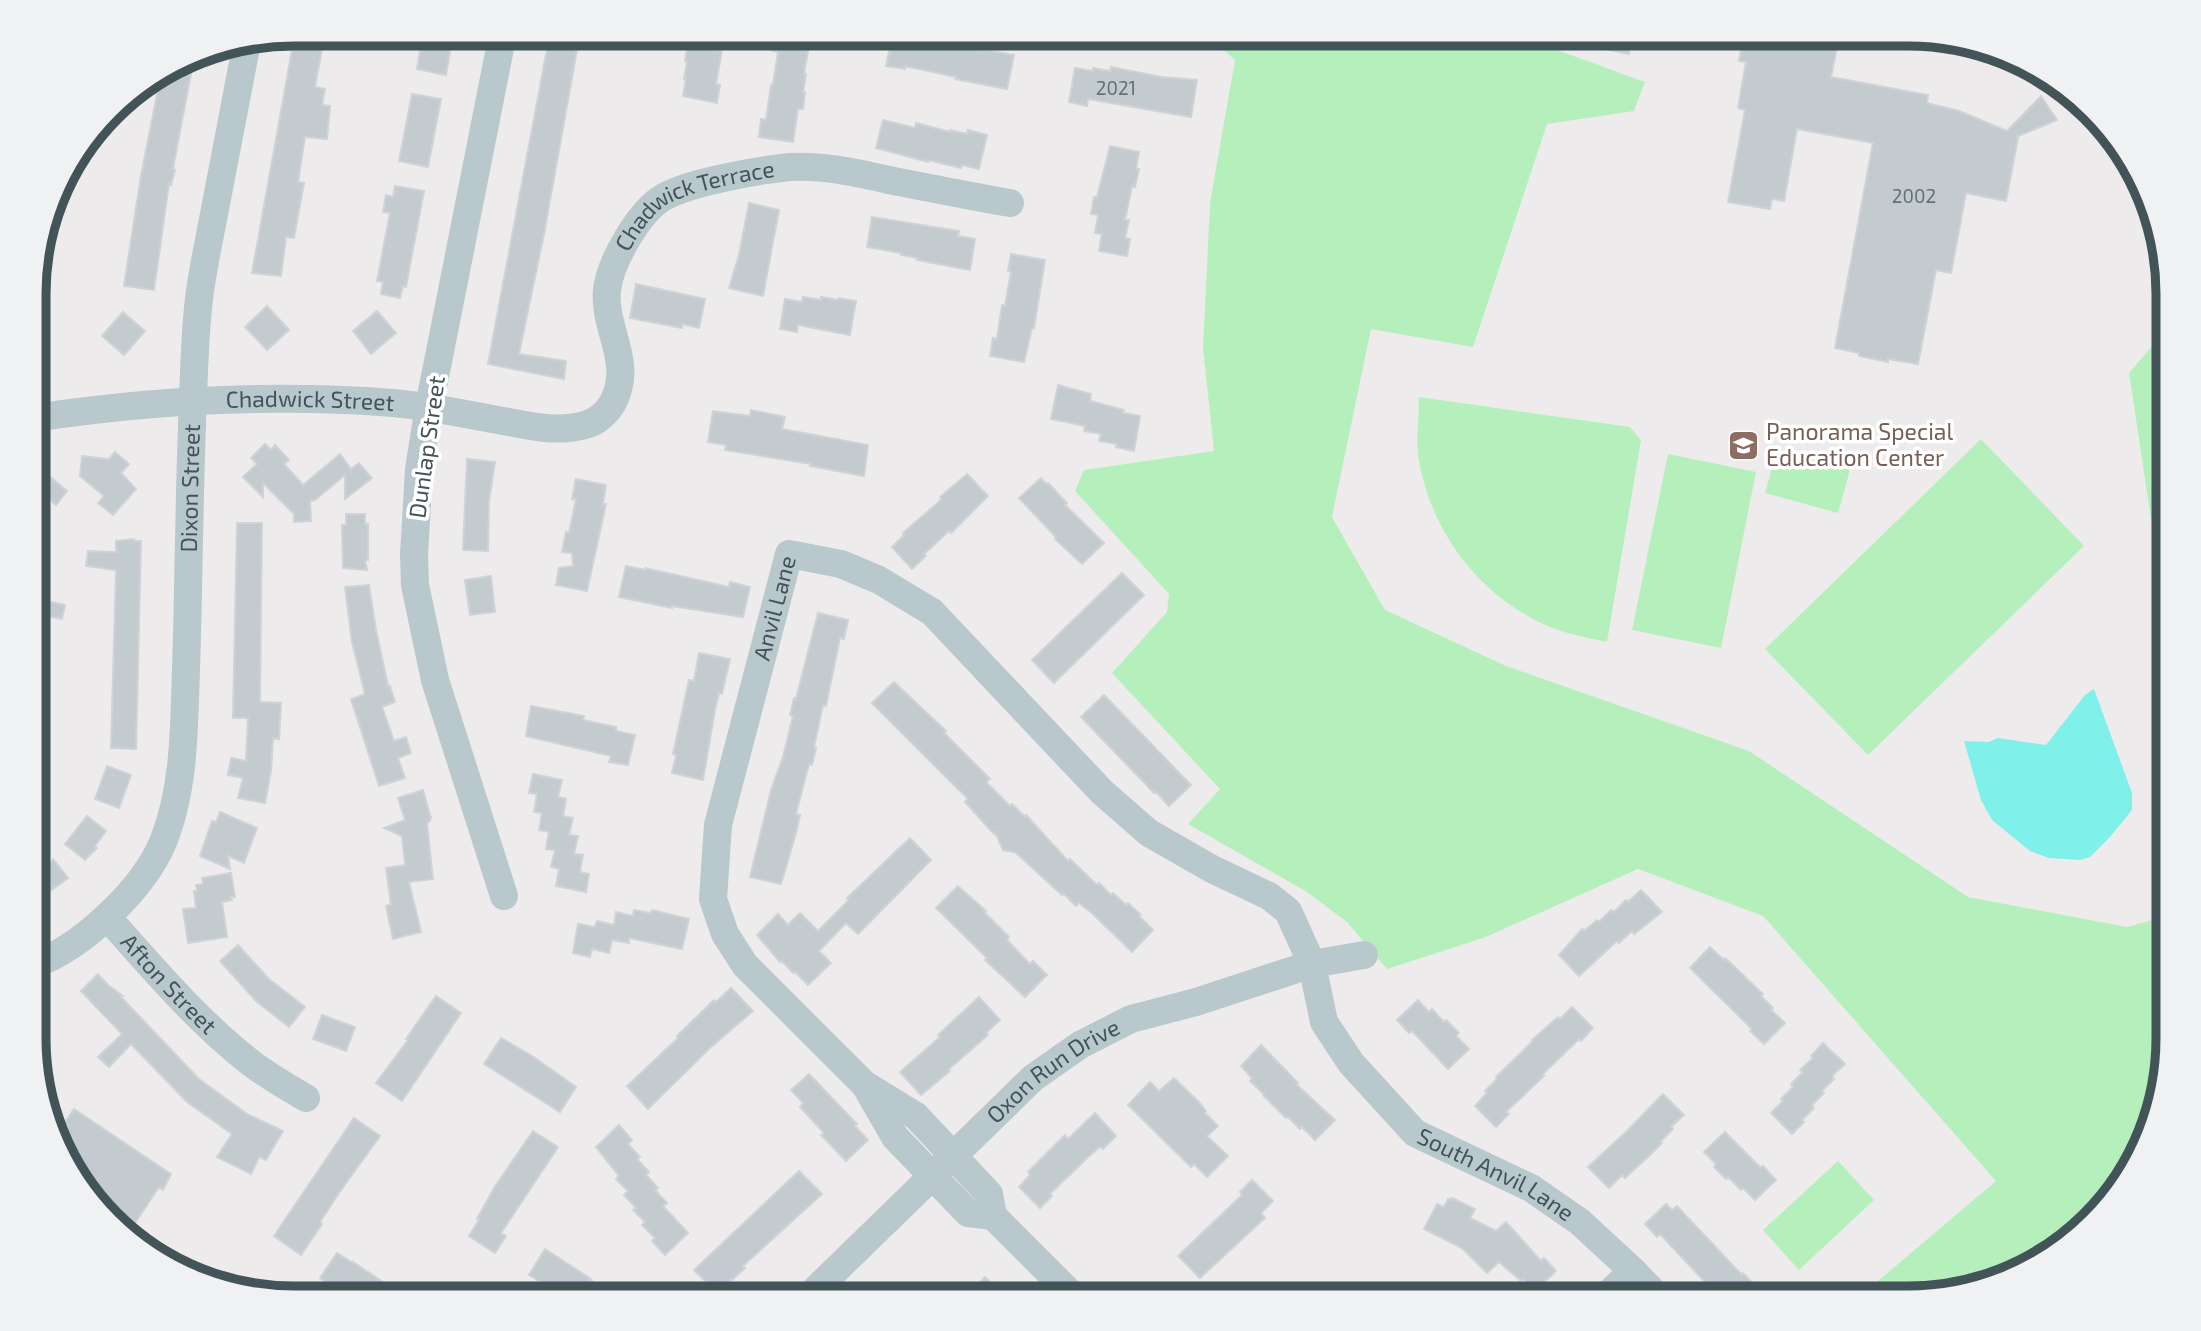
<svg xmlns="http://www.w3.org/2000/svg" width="2201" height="1331" font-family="'Exo 2',sans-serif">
	<rect width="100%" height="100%" fill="#eeebec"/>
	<!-- green -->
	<path fill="#b5f0bc" d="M1204,33H1510L1645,82L1634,111L1547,124L1473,347L1371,329L1332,517L1385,610L1506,666L1749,751L1968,897L2127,927L2167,916V1054L2154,1121L2124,1182L2038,1263L1924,1297H1859L1996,1181L1763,916L1638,869L1486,937L1387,969L1347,922L1307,892L1188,824L1220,789L1112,673L1167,612L1169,594L1075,491L1084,470L1214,451L1203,348L1210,203L1235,60Z
		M2167,329V625L2129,373Z
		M1419,397L1630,427L1641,440L1607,642C1582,637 1558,632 1535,620C1474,588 1431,529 1419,461C1415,441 1419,418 1419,397Z
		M1981,439L2084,546L1868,755L1765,649Z
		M1777,449L1850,470L1838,513L1765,493Z
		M1668,454L1756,472L1721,648L1632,630Z
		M1838,1161L1874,1200L1799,1270L1763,1230Z"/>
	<!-- water -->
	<path fill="#7ff0ea" d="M2094,689L2132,793V810L2110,837L2090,857L2080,860L2049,858L2030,851L1992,820L1981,800L1964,741L1989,742L1998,738L2046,745L2085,695Z"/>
	<!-- building -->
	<path fill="#c4cbcf" stroke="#ced3d8" stroke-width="2" d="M295,33H325L315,87L325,89L322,105L330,106L327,139L305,137L298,182L304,183L294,238L286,237L281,276L252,273Z
		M550,33H580L544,234L519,354L566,361L564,379L488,364Z
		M690,33H718L715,49L722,50L716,84L720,85L717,103L683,96L686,79H684L687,62L685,61Z
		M775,33H811L804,74H806L803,92H805L803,109H798L793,142L759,137L761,119L766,120L771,85H773L778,52L772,51Z
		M893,33L1014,55L1007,89L955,79L956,77L905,66V69L886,66Z
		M1603,33H1633L1629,54L1600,48Z
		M1744,33H1840L1831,77L1928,95L1927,103L1959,111L2007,131L2041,96L2057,120L2016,137L2018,138L2006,201L1966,193L1951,273L1936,270L1918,364L1888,359V362L1859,356V353L1835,348L1873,143L1797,129L1784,201L1772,199L1770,209L1728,202L1745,110L1738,108L1746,62L1739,61Z
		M422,39L451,45L446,75L417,69Z
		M195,53L176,152L173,169L175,170L171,185L169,184L154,290L124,286L141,176L161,74Z
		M1111,67L1162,77L1197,80L1191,117L1088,99L1087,106L1069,102L1075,68L1093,71V68L1110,71Z
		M412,94L441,99L428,167L399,161Z
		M883,120L915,128L916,123L950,132V130L967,134L968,130L987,135L979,169L962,165L961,168L928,160V162L876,148Z
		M1110,146L1139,152L1136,169H1139L1135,187L1132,186L1125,220H1129L1125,238L1130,239L1127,256L1099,251L1102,234L1095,233L1098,215L1091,214L1094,197H1097Z
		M395,186L424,191L406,287L403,286L400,298L381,294L383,282L377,281L390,213L383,212L386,195L393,197Z
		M749,203L779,210L763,296L729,288L739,255Z
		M872,217L959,231L958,236L975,239L970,270L917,260L918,258L901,255V253L867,247Z
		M1011,254L1045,260L1034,328H1032L1024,362L990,356L993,338L997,339L1002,305L1005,306L1011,272L1008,271Z
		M636,284L705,299L699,328L682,324V328L630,318Z
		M803,297L821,300V297L838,300L839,298L856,301L850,335L798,325L797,332L780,329L785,299L802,302Z
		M267,306L289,330L267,350L245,327Z
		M377,311L396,333L371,354L353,331Z
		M123,312L145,331L124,355L102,336Z
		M1058,385L1091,394L1090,401L1124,410L1123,413L1140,416L1134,451L1116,447L1117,444L1099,441L1101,434L1084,431L1085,426L1051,419Z
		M751,410L785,417L782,429L868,445L864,476L810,466L811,464L725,450L726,445L708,442L713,411L750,416Z
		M265,444L271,450L275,445L289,460L284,464L303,485L340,454L351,469L359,463L372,478L345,499V475L315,500L310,501L311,521L294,522V514L263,483V497L243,477L257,464L251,458Z
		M115,452L129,464L121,473L136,489L113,515L98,503L104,496L80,476L82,456L109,459Z
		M467,459L495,462L489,501L488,551L463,550Z
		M35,464L67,491L56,505L48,498L46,522H35Z
		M967,474L988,496L951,533L949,531L924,554L926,556L912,569L892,547L904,535L903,533L942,499L940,497Z
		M1041,478L1046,484L1048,483L1067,503L1065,505L1104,543L1082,564L1055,539L1056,537L1019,498Z
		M576,479L606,485L603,504H606L587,591L556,585L559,568L573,566L572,553L562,552L566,532L569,533L576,499H572Z
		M346,514H365V524H368V560H365L367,570L343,568L342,525H346Z
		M237,523H262L260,702L281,703L279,739L273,738L271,771L265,803L238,798L243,778L228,775L231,758L246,761L248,718H233Z
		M134,539V541H141L136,749L111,748L116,570L86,566L88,551L116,552V541Z
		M626,566L645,570V568L729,587L730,582L750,587L743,617L672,606V608L619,597Z
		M1122,573L1144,595L1054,683L1032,660Z
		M491,576L495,612L470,615L465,580Z
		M369,585L376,630L388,686H390L395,702L382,707L394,741L406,737L411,753L398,758L405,778L379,786L351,699L365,694L352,642L345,587Z
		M35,598L65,605L62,619L35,613Z
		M818,613L848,620L844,639L840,638L826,706L823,705L814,747L816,748L812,765L809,764L796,814L800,815L796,833L781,884L750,877L771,790L783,757L793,716L790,715L794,698L796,699Z
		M699,653L730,659L722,694L719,693L715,710L703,780L672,773L676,755L673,754L689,680L694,681Z
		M894,682L946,731L944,733L990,779L986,782L1010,806L1012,804L1025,817L1026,815L1068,861L1070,859L1097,885L1099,883L1111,895L1113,893L1126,905L1128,903L1141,915L1139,916L1153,930L1132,952L1093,914L1079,903L1076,906L1064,894L1062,895L1015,852L1003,850L995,832L994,834L965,802L968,799L872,703Z
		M1104,695L1191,785L1169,806L1156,792L1154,793L1081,717Z
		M531,706L584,716L583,720L616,727V731L635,735L628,765L609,762L611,756L526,736Z
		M107,766L131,775L119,808L95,799Z
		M533,774L562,780L558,797L566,799L563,816L573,818L569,835L578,836L574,854L583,855L580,872L589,874L586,892L556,886L559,869L551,867L555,850L546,849L549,832L539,830L542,813L534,812L537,794L529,793Z
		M423,790L431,818L430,819V821L427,823L433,879L409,882L421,932L393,939L386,906L391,904L386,868L405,865L402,836L384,828L405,820L398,798Z
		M220,812L257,828L244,863L228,856L230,869L200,856L212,821L216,822Z
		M87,816L106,831L95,846L97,848L85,860L65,844Z
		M910,838L931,860L858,934L846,923L819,951L831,963L808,985L795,972L793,973L782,961L780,962L757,935L778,914L788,925L800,913L818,931L849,900L847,898Z
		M35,851L47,868L53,859L68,878L35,902Z
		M231,873L235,897H231L232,900L222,902L227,937L188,943L183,909L196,908L194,891H197L196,885L203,884L202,878Z
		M958,886L986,911L984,912L1009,937L1007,940L1030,964L1033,961L1047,975L1025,997L985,960L987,958L936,908Z
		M1641,890L1662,912L1634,934L1632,931L1619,943L1617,941L1579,976L1559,955L1582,929L1584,931L1597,920L1599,922L1611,910L1614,912L1626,900L1628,902Z
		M634,910L651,913L652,910L689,919L682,949L629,938V943L612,940L609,953L592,949L590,957L573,953L578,924L595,927L597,921L614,925L616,912L633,916Z
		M238,945L269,979L305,1007L289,1027L257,1002L220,961Z
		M1710,947L1724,960L1725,958L1763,994L1761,996L1773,1008L1771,1010L1785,1023L1764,1044L1750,1031L1752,1029L1690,968Z
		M98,974L108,985L123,996L121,997L199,1079L247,1114L283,1131L266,1160L259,1157L251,1174L217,1157L232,1134L187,1102L131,1044L109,1067L98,1057L122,1034L81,991Z
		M731,988L753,1011L711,1047L648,1109L627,1086L678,1038L677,1036L714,1000L716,1002Z
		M436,996L461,1013L402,1101L376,1083L408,1040L406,1039Z
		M979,997L1000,1020L986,1033L988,1035L949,1069L950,1071L921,1095L900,1072L940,1037L938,1035Z
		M1418,1000L1429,1012L1432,1009L1444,1022L1446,1020L1459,1033L1456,1036L1469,1049L1448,1069L1412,1031L1409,1033L1397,1020Z
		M1572,1007L1593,1028L1581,1041L1579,1039L1543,1074L1544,1076L1506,1112L1509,1114L1496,1127L1475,1106L1487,1093L1485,1091L1497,1079L1496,1077L1533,1041L1532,1040L1558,1017L1560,1019Z
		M322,1015L355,1027L346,1051L313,1039Z
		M501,1038L534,1057L576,1087L560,1112L484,1064Z
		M1823,1043L1845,1064L1832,1076L1834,1079L1822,1091L1824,1093L1812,1105L1814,1108L1802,1120L1804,1122L1792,1134L1771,1113L1783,1101L1781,1099L1793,1087L1791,1084L1803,1072L1800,1070L1813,1058L1811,1056Z
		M1261,1045L1298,1083L1297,1085L1335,1120L1315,1140L1302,1127L1300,1129L1288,1117L1286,1118L1263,1095L1264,1094L1250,1081L1252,1078L1241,1066Z
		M809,1074L857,1124L855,1126L868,1140L846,1161L821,1135L824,1133L800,1107L803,1103L791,1090Z
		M1174,1078L1198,1101L1206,1111L1205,1113L1218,1126L1207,1136L1228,1156L1207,1177L1194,1164L1191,1167L1128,1105L1150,1082L1159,1091Z
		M1663,1094L1684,1115L1671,1127L1673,1129L1661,1141L1662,1143L1650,1155L1625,1178L1622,1175L1609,1188L1588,1167L1627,1131Z
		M74,1109L171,1174L163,1190L159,1187L129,1232L68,1168L59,1140L68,1126L64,1124Z
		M1095,1113L1116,1136L1103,1149L1100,1147L1087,1158L1050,1194L1052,1196L1040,1208L1019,1187L1030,1175L1028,1172L1065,1135L1068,1139Z
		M354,1118L380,1136L339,1193L320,1222L322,1224L301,1255L274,1236Z
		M619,1125L632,1140L628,1144L640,1157L637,1159L649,1172L646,1175L658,1188L655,1190L667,1203L663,1206L688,1233L665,1255L652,1241L655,1238L642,1225L645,1222L633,1210L636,1208L624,1195L628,1191L616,1179L619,1176L596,1147Z
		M533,1131L558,1147L501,1233L506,1236L495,1253L469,1236L479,1220L477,1219L494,1188Z
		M1725,1132L1761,1168L1763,1166L1776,1180L1755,1200L1743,1188L1741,1190L1728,1177L1726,1179L1714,1167L1716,1164L1704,1152Z
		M799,1171L822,1194L743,1266L745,1268L732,1280L731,1279L716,1292L694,1270Z
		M1252,1180L1273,1201L1261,1213L1265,1218L1200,1278L1178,1256L1242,1195L1240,1192Z
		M1452,1198L1475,1209L1470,1218L1496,1231L1506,1222L1541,1261L1544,1258L1556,1271L1535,1291L1523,1279L1521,1281L1499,1262L1487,1273L1462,1248L1424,1229L1437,1204L1444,1207L1448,1199L1451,1200Z
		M1666,1204L1672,1210L1677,1206L1742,1275L1743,1273L1756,1287L1754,1288L1762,1297H1719L1660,1234L1657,1237L1645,1224Z
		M545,1249L591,1279L590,1280L618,1298H561L544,1287L545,1285L529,1275Z
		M337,1253L353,1263V1262L407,1298H354L338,1287L336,1290L320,1278Z
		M985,1277L1007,1298H966Z"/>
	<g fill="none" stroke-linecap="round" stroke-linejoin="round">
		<!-- minor -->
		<g stroke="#b8c8cc" stroke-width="28">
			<path d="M503,33L429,407L419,469L414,555L415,585L435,680L504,896"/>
			<path d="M1560,35V33"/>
			<path id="s1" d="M35,418C154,400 274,394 393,403C427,406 459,413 492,419C523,424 554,434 585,425C596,422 606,414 612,404C635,363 603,330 607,290C610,262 640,210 664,197C690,182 760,170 790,167C823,165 857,173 889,180C930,188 970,196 1010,203"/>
			<path id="s2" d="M107,917C152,967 197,1021 251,1063C268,1076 287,1087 306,1098"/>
			<path id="s3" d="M35,964C83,947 144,888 163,842C185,788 184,726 186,669C189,579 189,489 193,399C194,369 195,338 198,308C201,275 209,242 215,209C226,154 236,98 247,42"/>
			<path d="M867,1086L916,1116L989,1194L993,1216"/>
			<path id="s4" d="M1074,1297L993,1216L968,1213L895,1137L865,1085L745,965L725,934L713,899L718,825L789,554L841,564L879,580L932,612L1102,792L1149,833L1212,869L1269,896L1288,911L1312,964L1324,1022L1351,1063L1415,1133L1531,1188L1580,1222L1633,1271L1658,1297"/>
			<path d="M1605,1297L1633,1271"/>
			<path id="s5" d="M807,1298L1033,1078L1080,1045L1131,1019L1196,1002L1312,964L1364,955"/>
		</g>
	</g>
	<!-- icons -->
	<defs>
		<symbol id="school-square" viewBox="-11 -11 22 22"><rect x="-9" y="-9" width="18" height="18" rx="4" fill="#8d6e63" stroke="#fff"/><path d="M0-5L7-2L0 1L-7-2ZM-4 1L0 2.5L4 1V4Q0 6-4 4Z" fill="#fff"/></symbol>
	</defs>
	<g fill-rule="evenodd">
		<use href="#school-square" x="1726" y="428" width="35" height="35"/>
	</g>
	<g text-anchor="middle" stroke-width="7" stroke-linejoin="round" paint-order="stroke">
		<!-- number labels -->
		<g font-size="19" fill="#637276">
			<text x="1116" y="95">2021</text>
			<text x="1914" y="203">2002</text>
		</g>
		<!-- street labels -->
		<g font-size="23" fill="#435459" stroke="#fff">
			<text dy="8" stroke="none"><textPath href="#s1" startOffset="840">Chadwick Terrace</textPath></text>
			<text dy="8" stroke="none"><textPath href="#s1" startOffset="276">Chadwick Street</textPath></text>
			<text transform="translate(427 447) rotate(-82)" y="8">Dunlap Street</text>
			<text dy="8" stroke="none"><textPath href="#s3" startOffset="537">Dixon Street</textPath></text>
			<text dy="8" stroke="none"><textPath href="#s4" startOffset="847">Anvil Lane</textPath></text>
			<text dy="8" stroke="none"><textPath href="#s2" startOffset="91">Afton Street</textPath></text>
			<text dy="8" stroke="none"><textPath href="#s5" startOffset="336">Oxon Run Drive</textPath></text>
			<text dy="8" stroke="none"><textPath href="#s4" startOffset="1881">South Anvil Lane</textPath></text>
		</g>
		<!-- education labels -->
		<g font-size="23" fill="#785e54" stroke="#fff" text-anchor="start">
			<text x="1766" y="440">Panorama Special<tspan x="1766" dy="26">Education Center</tspan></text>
		</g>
	</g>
	<!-- crop -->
	<path d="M0 0H2201V1331H0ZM294 46H1908A248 248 0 0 1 2156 294V1038A248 248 0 0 1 1908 1286H294A248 248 0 0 1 46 1038V294A248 248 0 0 1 294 46Z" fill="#f0f1f2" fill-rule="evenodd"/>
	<path fill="none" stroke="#435459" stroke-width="9" d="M294 46H1908A248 248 0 0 1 2156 294V1038A248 248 0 0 1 1908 1286H294A248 248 0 0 1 46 1038V294A248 248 0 0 1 294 46Z"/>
</svg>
